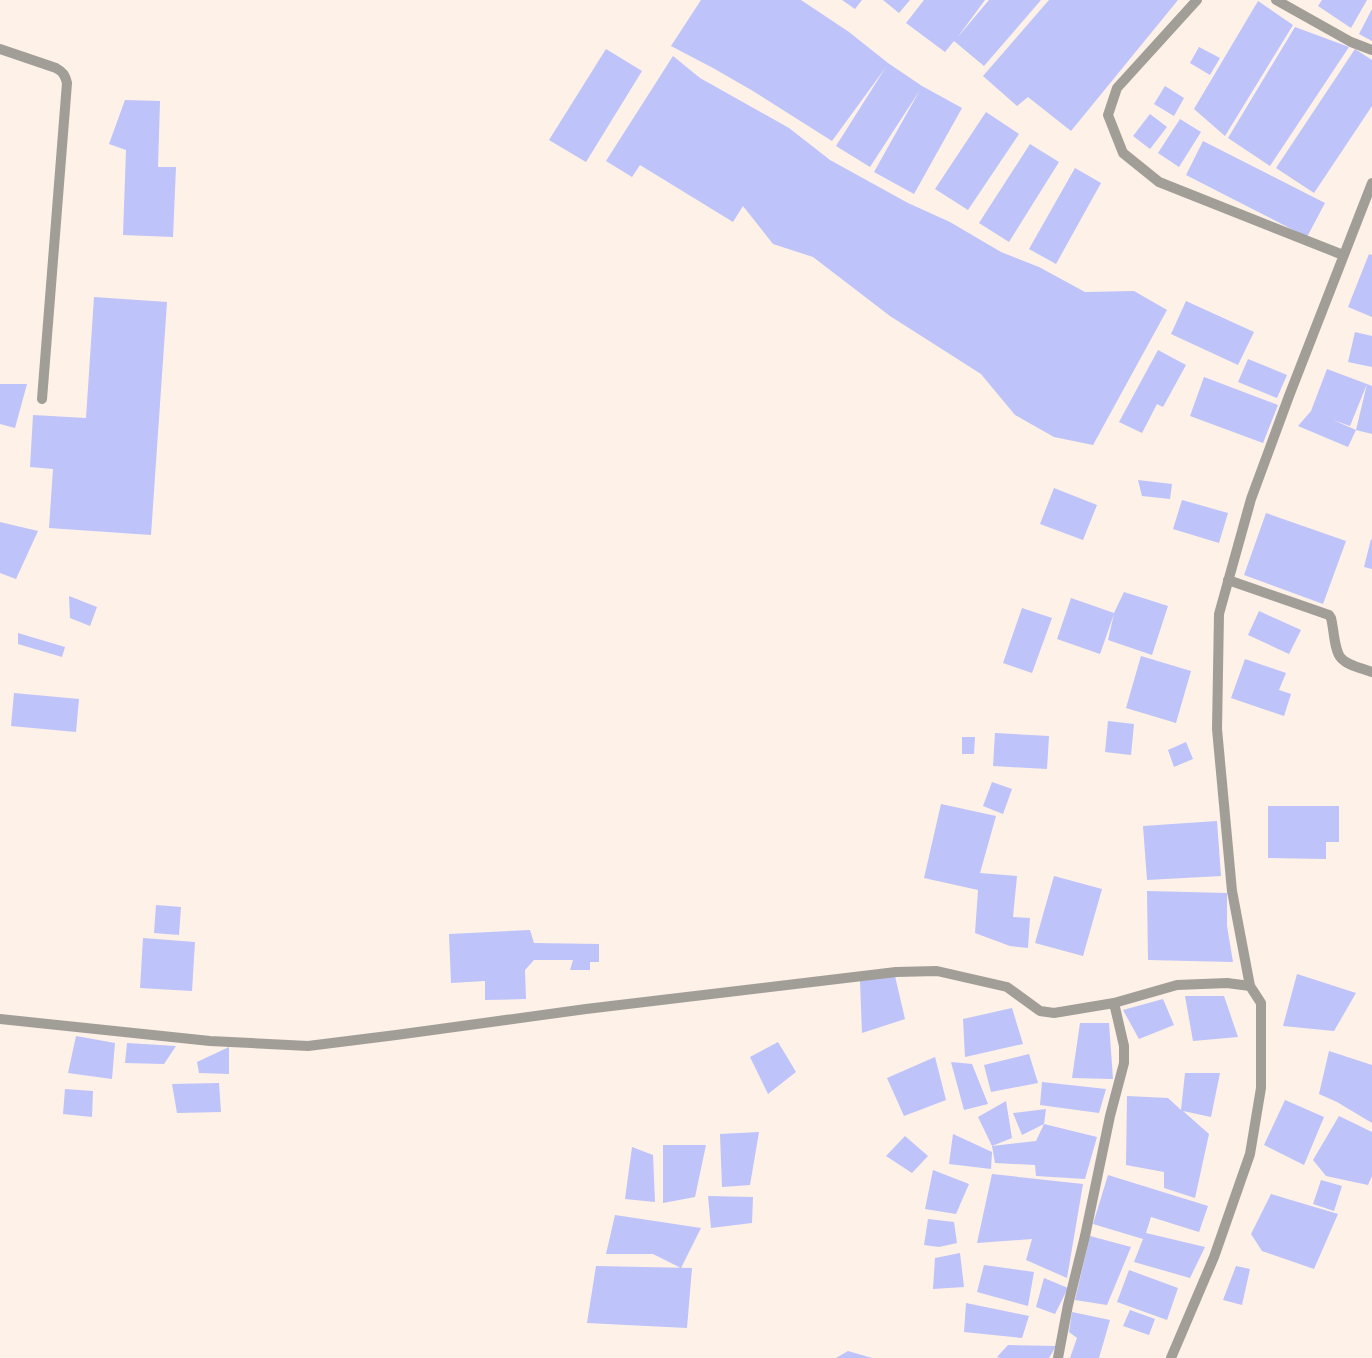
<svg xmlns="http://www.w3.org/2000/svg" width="1372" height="1358" font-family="Quicksand,sans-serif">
	<rect width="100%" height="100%" fill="#fdf1e8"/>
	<!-- building -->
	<path fill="#bec3f9" d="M701,0H801L849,32L888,63L922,86L962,108L914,194L874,172L920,90L870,167L836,146L886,67L832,141L753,91L713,68L671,46Z
		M842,0H862L855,9Z
		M883,0H910L899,13Z
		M924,0H985L957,38L989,0H1041L984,66L954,41L945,52L906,23Z
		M1049,0H1178L1071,131L1028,97L1017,106L983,76Z
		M1322,0H1367L1351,28L1318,6Z
		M1258,1L1293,25L1225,136L1194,109Z
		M1372,9V41L1359,34Z
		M1295,27L1349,47L1270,166L1228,138Z
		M1199,47L1220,58L1210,75L1190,63Z
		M606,49L642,71L586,162L549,140Z
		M1355,49L1372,60V106L1314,193L1276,168Z
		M673,56L700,78L789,128L830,160L908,203L950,222L1001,252L1039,267L1085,292L1134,291L1167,310L1093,445L1054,437L1015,415L981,374L890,316L813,257L773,244L743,206L733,222L640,165L632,177L606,161Z
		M1165,86L1184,98L1174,116L1154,104Z
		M125,100L160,101L158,167H176L173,237L123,235L126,150L109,144Z
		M986,112L1019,134L968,210L935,189Z
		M1150,114L1167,127L1150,149L1133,136Z
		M1180,119L1201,132L1179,167L1158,153Z
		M1203,141L1325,203L1307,237L1186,175Z
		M1030,144L1059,162L1009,242L979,223Z
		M1075,168L1101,183L1056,264L1029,249Z
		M1369,254L1372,255V317L1348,307Z
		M94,297L167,302L151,535L49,528L53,469L30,467L33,415L86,418Z
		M1186,301L1254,332L1238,365L1171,334Z
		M1355,332L1372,336V367L1348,362Z
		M1158,350L1186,365L1163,407L1157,404L1142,433L1119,422Z
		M1248,359L1287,375L1277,398L1238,382Z
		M1327,369L1367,384L1350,426L1333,420L1356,430L1367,384L1372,386V434L1356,430L1348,447L1298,426L1311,411Z
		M1204,377L1278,405L1263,443L1190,416Z
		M0,384H27L15,428L0,424Z
		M1138,480L1172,484L1170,499L1142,496Z
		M1054,488L1097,505L1083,540L1040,524Z
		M1182,500L1228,513L1219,543L1173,529Z
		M1266,513L1346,541L1323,604L1244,575Z
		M0,522L38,531L16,579L0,573Z
		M1371,539L1372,540V569L1364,567Z
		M1124,592L1168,606L1152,655L1108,640L1114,614L1100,654L1057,639L1071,598L1114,613Z
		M69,596L97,607L90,626L70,618Z
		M1022,608L1052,618L1032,673L1003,663Z
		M1259,611L1301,630L1289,654L1248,635Z
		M18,633L65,647L62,657L18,644Z
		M1141,656L1191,671L1176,723L1126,708Z
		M1245,659L1286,673L1279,690L1291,694L1284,716L1231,698Z
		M14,693L79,699L76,732L11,726Z
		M1108,721L1134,724L1131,755L1105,752Z
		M995,733L1049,736L1047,769L993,766Z
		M962,737H975L974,754H962Z
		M1186,742L1193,759L1174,767L1168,750Z
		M992,782L1012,789L1003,814L983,806Z
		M941,804L996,816L980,873L1017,876L1013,917L1030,918L1028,948L1010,946L975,933L978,890L924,878Z
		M1268,806H1339V842H1326V859L1268,858Z
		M1217,821L1221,876L1147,880L1143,826Z
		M1054,876L1102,889L1083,956L1035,943Z
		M1147,891L1227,893V926L1233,962L1148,960Z
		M156,905L181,907L179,935L154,933Z
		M530,930L534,943L599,944V962H590V970H570L573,960H534L525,970L526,999L485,1000V981L451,983L449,934Z
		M143,938L195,942L192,991L140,988Z
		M1297,974L1356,993L1334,1031L1283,1026Z
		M895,976L905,1019L862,1033L860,981Z
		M1185,996H1224L1238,1037L1193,1041Z
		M1163,999L1174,1025L1139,1039L1123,1010Z
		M1012,1008L1023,1044L965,1057L963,1019Z
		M1080,1023H1109L1113,1079L1072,1078Z
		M76,1036L115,1043L112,1079L68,1073Z
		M778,1042L796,1072L768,1094L750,1057Z
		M127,1043L176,1046L164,1064L125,1063Z
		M229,1047V1074L199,1073L197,1062Z
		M1329,1051L1372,1065V1123L1337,1102L1319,1094Z
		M1029,1054L1038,1083L991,1092L984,1065Z
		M935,1057L946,1100L904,1116L887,1078Z
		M951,1062L972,1064L988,1104L964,1110Z
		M1185,1073H1220L1211,1117L1183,1111L1209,1134L1195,1198L1164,1188V1172L1126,1165L1127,1096L1168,1098L1181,1110Z
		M1042,1082L1106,1089L1099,1113L1040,1105Z
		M219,1083L221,1112L177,1113L172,1084Z
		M65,1089L93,1091L92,1117L63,1114Z
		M1285,1100L1324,1117L1304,1165L1264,1145Z
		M1006,1101L1012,1138L992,1146L978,1117Z
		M1046,1109L1044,1124L1097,1137L1085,1179L1036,1176L1035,1165L995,1163L992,1146L1036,1141L1044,1124L1022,1135L1013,1113Z
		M1339,1116L1372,1132V1176L1368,1185L1326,1176L1313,1160Z
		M759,1132L750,1185L722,1187L720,1134Z
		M953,1134L992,1152L991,1169L949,1164Z
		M905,1136L928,1156L912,1173L886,1156Z
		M663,1145H706L695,1197L663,1203Z
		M632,1147L653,1155L655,1202L625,1199Z
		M933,1170L969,1184L956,1214L925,1209Z
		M992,1174L1083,1184L1067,1278L1026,1260L1032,1239L977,1243Z
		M1108,1175L1208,1206L1199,1232L1151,1217L1146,1233L1205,1247L1190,1278L1134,1262L1143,1239L1093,1224Z
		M1321,1180L1342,1186L1334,1211L1313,1204Z
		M1271,1194L1338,1214L1314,1269L1262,1251L1251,1234Z
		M708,1196L753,1197L752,1223L711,1228Z
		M615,1215L701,1228L681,1268L653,1254H606Z
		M928,1219L954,1222L957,1243L939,1247L924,1245Z
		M1090,1236L1131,1247L1107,1305L1075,1300Z
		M960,1253L964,1287L933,1289L935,1258Z
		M984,1265L1034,1272L1028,1306L977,1292Z
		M596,1266L692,1268L687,1328L587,1323Z
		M1236,1266L1250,1269L1242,1305L1223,1300Z
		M1129,1270L1178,1288L1167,1320L1117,1302Z
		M1044,1278L1068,1288L1055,1314L1036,1307Z
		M966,1303L1029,1316L1022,1338L964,1332Z
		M1130,1310L1155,1319L1149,1335L1123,1326Z
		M1072,1312L1110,1320L1099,1358H1070L1077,1338L1069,1332Z
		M1008,1345L1056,1346L1049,1358H1000L997,1357Z
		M848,1351L872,1358H836Z"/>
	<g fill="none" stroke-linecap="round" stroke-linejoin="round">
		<!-- lane -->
		<path stroke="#a19e98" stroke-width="10" d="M1197,0L1117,88L1108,115L1123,153L1159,182L1343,255
			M1276,0L1351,42L1372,50"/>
		<!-- street -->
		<path stroke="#a19e98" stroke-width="10" d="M0,49L56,68C63,72 65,75 67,83L42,399
			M1228,580L1329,615L1331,618C1334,629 1334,650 1341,658C1348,666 1362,668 1372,672
			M0,1019L210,1041L308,1046L396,1035L586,1009L896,972L937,971L1007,987L1040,1011L1054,1013L1114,1003L1177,985L1227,983L1250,986
			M1058,1358L1068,1305L1085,1236L1110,1116L1124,1063V1046L1114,1003
			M1171,1358L1214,1257L1250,1154L1261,1088V1003L1250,986L1232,891L1217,729L1219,614L1251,499L1289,396L1372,183"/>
	</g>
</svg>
